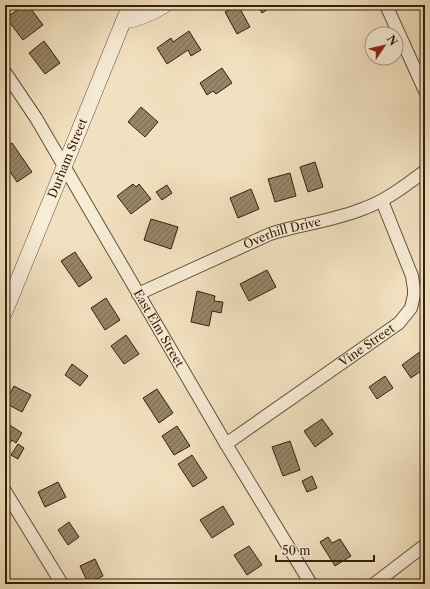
<svg xmlns="http://www.w3.org/2000/svg" width="430" height="589" font-family="'Libre Caslon Text',serif">
	<defs>
		<pattern id="building-hatch" width="6" height="6" patternUnits="userSpaceOnUse"><rect width="6" height="6" fill="#978569"/><path d="M-1 1l2-2M0 6l6-6M5 7l2-2" fill="none" stroke="#7c6c55"/></pattern>
	</defs>
	<rect width="100%" height="100%" fill="#f2e1c0"/>
	<filter id="stains"><feTurbulence type="fractalNoise" baseFrequency=".005" numOctaves="4"/><feColorMatrix values="0 0 0 0 .2 0 0 0 0 .09 0 0 0 0 .02 0 0 0 .5 -.17"/></filter>
	<radialGradient id="worn" r=".72"><stop offset=".6" stop-color="#630" stop-opacity="0"/><stop offset="1" stop-color="#630" stop-opacity=".3"/></radialGradient>
	<!-- building -->
	<path fill="url(#building-hatch)" stroke="#34210a" d="M24,5H28L43,25L23,40L6,18Z
		M238,5L250,27L237,34L225,12Z
		M257,5H274L262,13Z
		M189,31L201,50L191,56L188,50L167,64L157,48L171,38L173,42Z
		M44,41L60,63L45,74L29,53Z
		M222,68L232,83L216,94L213,91L207,95L200,83Z
		M141,107L158,122L145,137L128,122Z
		M12,143L32,172L17,182L5,164V147Z
		M315,162L323,187L308,192L300,167Z
		M290,173L296,196L275,202L268,179Z
		M133,184L136,187L139,184L151,199L131,214L117,196Z
		M167,185L172,193L162,200L156,192Z
		M251,189L259,209L238,218L230,198Z
		M151,219L178,227L171,249L144,240Z
		M75,252L92,278L79,287L61,261Z
		M267,270L276,287L249,301L240,284Z
		M197,291L215,296L214,301L223,302L221,313L212,311L209,326L191,322Z
		M106,298L120,320L105,330L91,308Z
		M126,335L139,354L124,364L111,346Z
		M421,351L425,358V368L411,378L402,365Z
		M72,364L88,376L80,386L65,375Z
		M385,376L393,388L377,399L369,387Z
		M14,386L31,395L22,412L5,403Z
		M157,389L173,413L159,423L143,398Z
		M322,419L333,434L315,447L304,431Z
		M5,422L22,433L16,443L12,440L7,447L5,445Z
		M177,426L190,446L174,455L162,436Z
		M290,441L300,470L283,476L272,447Z
		M18,444L24,448L18,459L11,455Z
		M192,455L207,478L193,487L178,464Z
		M312,476L317,488L307,492L302,481Z
		M58,482L66,497L45,507L38,492Z
		M223,506L234,524L212,538L200,520Z
		M69,522L79,537L68,545L58,530Z
		M328,537L332,543L340,539L351,556L335,566L320,542Z
		M249,546L262,565L247,575L234,555Z
		M95,559L103,576L88,583L80,566Z"/>
	<g fill="none" stroke-linecap="round" stroke-linejoin="round">
		<defs>
			<g id="minor">
				<path d="M386,5L425,91"/>
				<path id="s1" d="M5,72L36,118L226,444L311,584"/>
				<path id="s2" d="M138,294L270,234C301,224 334,221 365,208C387,200 406,185 425,171"/>
				<path id="s3" d="M226,444L399,323L411,308L414,295V289L412,276L382,201"/>
				<path d="M5,491L62,584"/>
				<path d="M374,584L425,545"/>
			</g>
			<g id="tertiary">
				<path d="M124,21C140,19 152,13 165,5"/>
				<path id="s4" d="M5,312L130,5"/>
			</g>
		</defs>
		<!-- minor casing -->
		<use href="#minor" stroke="#645138" stroke-width="14"/>
		<!-- tertiary casing -->
		<use href="#tertiary" stroke="#645138" stroke-width="16"/>
		<!-- minor -->
		<use href="#minor" stroke="#f7ecd6" stroke-width="12"/>
		<!-- tertiary -->
		<use href="#tertiary" stroke="#f7ecd6" stroke-width="15"/>
	</g>
	<g text-anchor="middle" stroke-width="3" stroke-linejoin="round" paint-order="stroke">
		<!-- street labels -->
		<g font-size="12" fill="#34210a" stroke="#f7ecd6">
			<text dy="4" stroke="none"><textPath href="#s4" startOffset="166">Durham Street</textPath></text>
			<text dy="4" stroke="none"><textPath href="#s2" startOffset="157">Overhill Drive</textPath></text>
			<text dy="4" stroke="none"><textPath href="#s1" startOffset="299">East Elm Street</textPath></text>
			<text dy="4" stroke="none"><textPath href="#s3" startOffset="172">Vine Street</textPath></text>
		</g>
	</g>
	<!-- margin -->
	<rect width="430" height="589" fill="none" stroke="#f2e1c0" stroke-width="20"/>
	<rect x="6" y="6" width="418" height="577" fill="none" stroke="#34210a" stroke-width="2"/>
	<rect x="10" y="10" width="410" height="569" fill="none" stroke="#34210a"/>
	<!-- north arrow -->
	<g transform="translate(384 46) rotate(55)"><circle r="19" fill="#f7ecd6" stroke="#a99b84"/>
	<path d="M0-3L7 15L0 10L-7 15Z" fill="#8f2418"/>
	<text y="-6" font-size="11" font-weight="bold" text-anchor="middle" fill="#34210a">N</text>
	</g>
	<!-- scale -->
	<path d="M276 555v6h98v-6" fill="none" stroke="#34210a" stroke-width="2"/>
	<text x="282" y="555" font-size="12" fill="#34210a" stroke="#f7ecd6" stroke-width="3" paint-order="stroke">50 m</text>
	<rect width="100%" height="100%" filter="url(#stains)"/>
	<rect width="100%" height="100%" fill="url(#worn)"/>
</svg>
